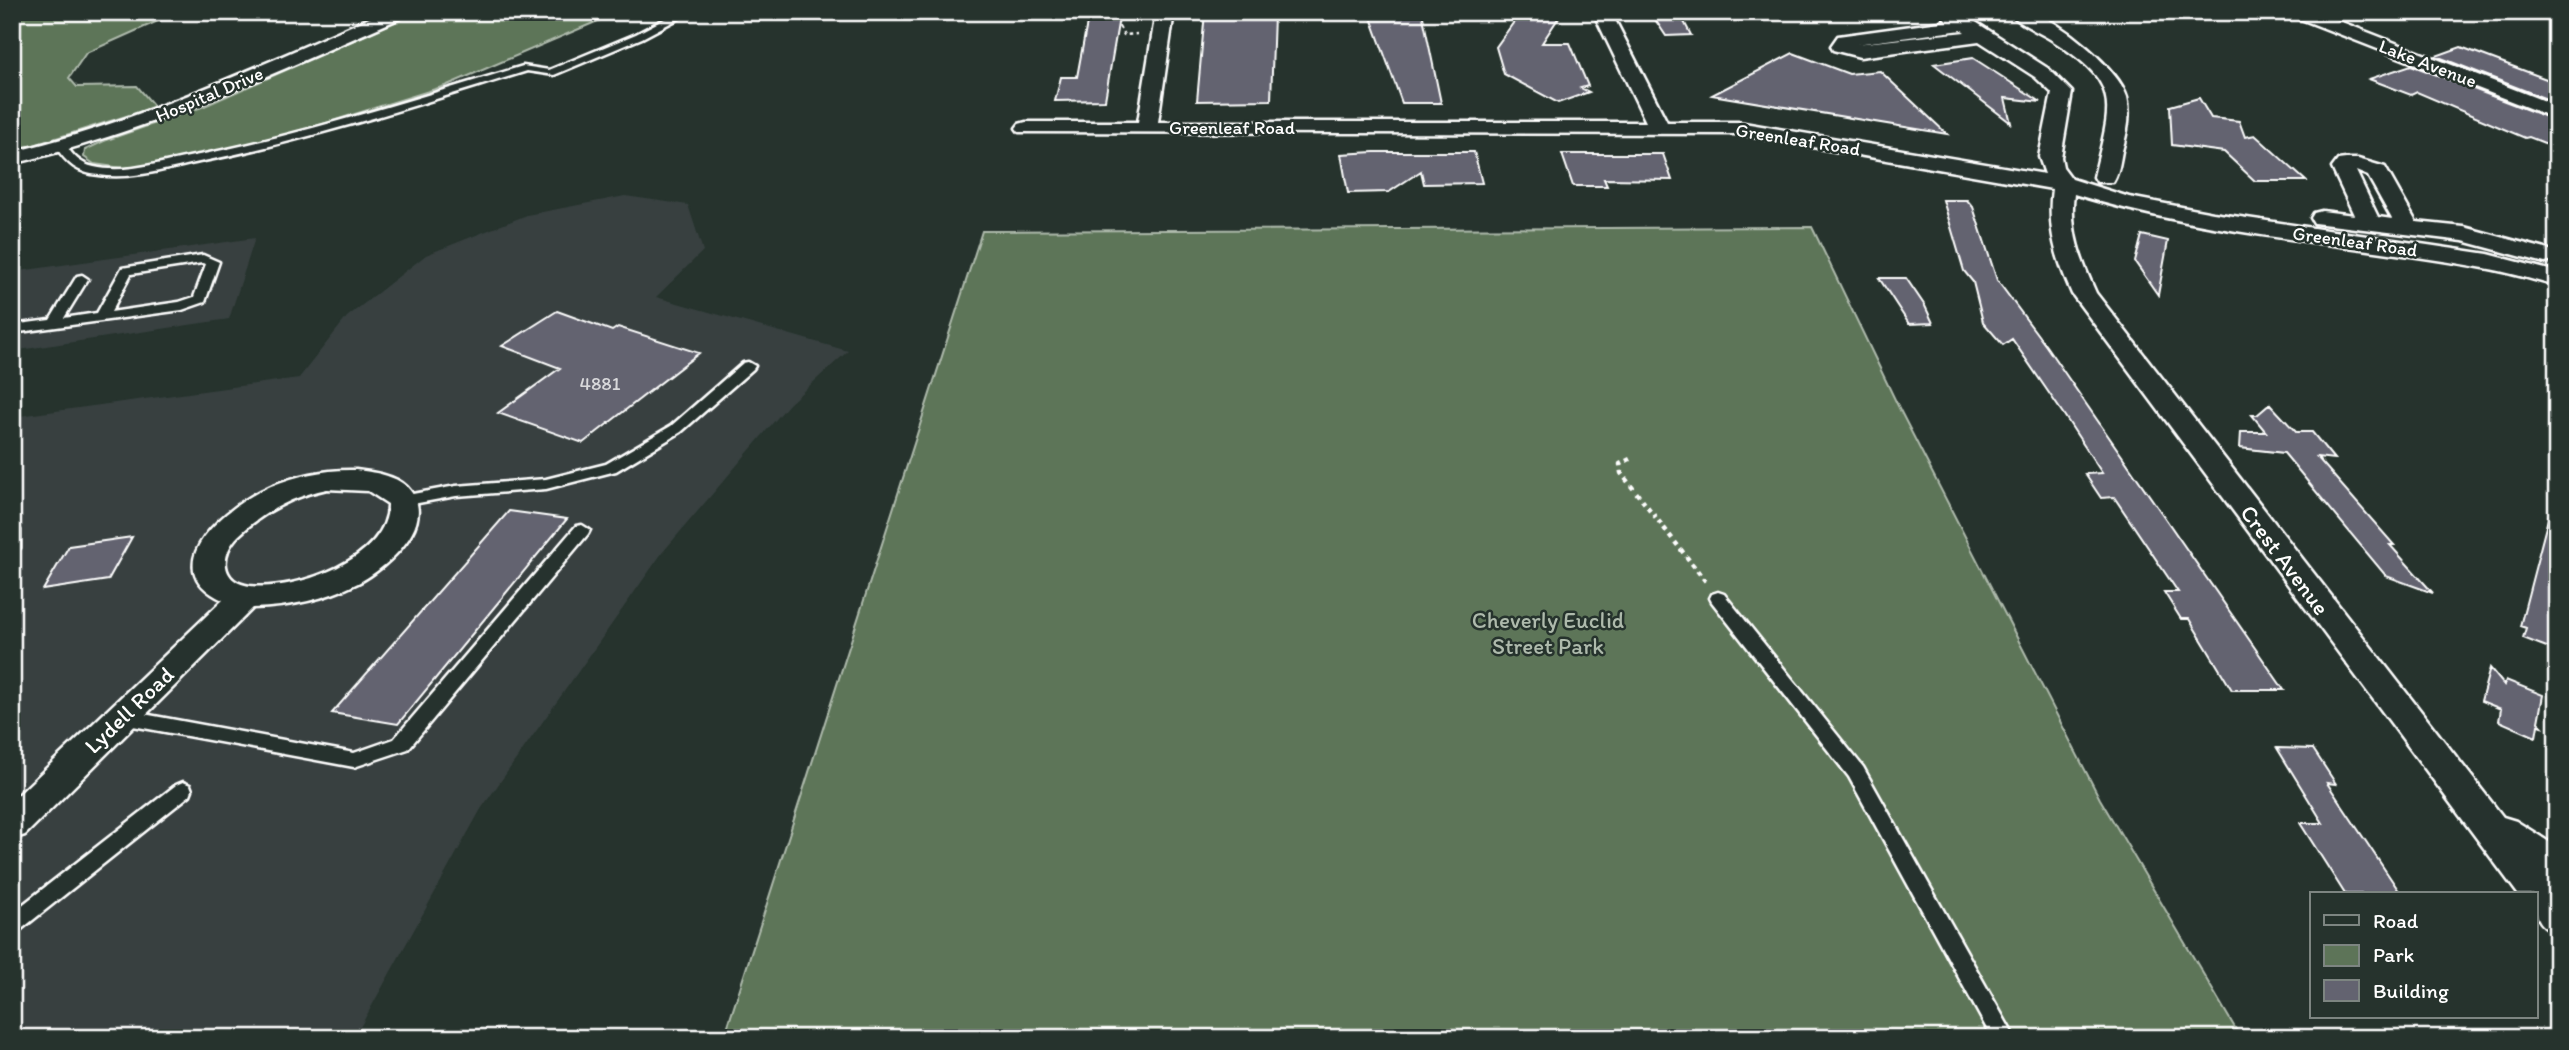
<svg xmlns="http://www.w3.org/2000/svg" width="2569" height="1050" font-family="Itim,sans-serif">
	<rect width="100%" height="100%" fill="#26332d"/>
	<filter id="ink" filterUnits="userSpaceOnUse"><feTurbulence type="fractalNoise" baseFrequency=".0143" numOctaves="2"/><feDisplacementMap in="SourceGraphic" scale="14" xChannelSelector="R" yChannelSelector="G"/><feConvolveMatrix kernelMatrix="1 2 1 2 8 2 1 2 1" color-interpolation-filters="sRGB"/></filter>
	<g filter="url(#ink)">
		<!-- built -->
		<path fill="#384141" d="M625,196L688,205L703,251L656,297L848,351L789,404L662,553L481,809L354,1038H12V417L299,378L347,317L426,255L527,215Z
			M255,238L229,319L12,351V272Z"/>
		<!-- green -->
		<path fill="#5d7458" stroke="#aebaac" stroke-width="2" d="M12,12H178L86,53L69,78L77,87L137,86L155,107L34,145L12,149Z
			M418,12H619L445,86L281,137L136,170L94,164L84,157L85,150L104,141L202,107Z
			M1812,227L1900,410L2100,799L2241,1038H724L982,231Z"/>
		<!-- building -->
		<path fill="#636370" stroke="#fff" stroke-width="2" d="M1089,12H1120L1105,100L1055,101L1061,77H1077Z
			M1205,12H1231V16L1274,15L1271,100L1197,101Z
			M1369,12H1422L1441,103H1402Z
			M1521,12L1559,17L1542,43H1570L1588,86L1581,88L1589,92L1558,103L1504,74L1496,47Z
			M1650,12H1679L1691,35L1666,36Z
			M2461,47L2557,83V103L2436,56Z
			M1793,53L1849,74L1880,71L1947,134L1712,95Z
			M1973,58L2041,102L2005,98L2011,123L1934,64Z
			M2411,65L2557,121V148L2529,137L2525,138L2417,92L2411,95L2369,79Z
			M2199,98L2211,118L2239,121L2245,137L2255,135L2306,181H2255L2224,152L2172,145L2170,106Z
			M1374,152H1474L1482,183L1424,184L1421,171L1389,192L1348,193L1341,154Z
			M1562,154H1663L1672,180L1604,179L1607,186H1573Z
			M1943,200H1967L1973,207L1997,280L2046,346L2284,690H2232L2189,619H2181L2164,592H2178L2114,497L2101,498L2085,474L2102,473L2064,415L2012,339L2003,345L1983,322L1973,282L1964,271Z
			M2142,235L2168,241L2158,295L2135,262Z
			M1879,278H1906L1925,306L1933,323L1909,324Z
			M557,311L612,331L618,327L699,353L583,443L498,413L560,368L502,346Z
			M2270,404L2296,432H2312L2334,459L2317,457L2394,545H2390L2433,593L2386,576L2284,453L2240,448L2241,432H2266L2252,415H2257Z
			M509,511L567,519L398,724L332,713Z
			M2549,515L2557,516V651L2523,638L2526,628L2520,626Z
			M132,537L108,580L43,590L69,546Z
			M2490,668L2504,685L2506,680L2543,695L2538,722L2542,726L2538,725L2536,737L2499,721L2501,709L2481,701Z
			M2277,748L2313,749L2336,784L2327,783L2401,894H2345L2300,823H2323Z"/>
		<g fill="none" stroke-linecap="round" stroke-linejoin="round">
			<defs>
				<path id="service" d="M231,12H241L242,15L234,17Z
					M678,12H691L642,38L554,75L527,71C419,104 310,140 199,162C167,169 131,180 99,175C78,173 67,164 56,147L66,145C73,156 80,164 94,167C124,174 159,163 189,157C303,135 413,99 523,66L549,70L636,34Z
					M203,255L219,262L205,302L182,310L12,333V325L50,320L77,276L82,275L88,279L64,318L97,313L122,268ZM202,263L206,264L194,297L179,302L111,312L131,274Z
					M748,362L755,366L753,369L681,432L616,471L546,489L456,496L402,506L394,501L402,496L456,486L546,479L606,464L671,426L743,363Z
					M12,525L20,530V548L12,553Z
					M582,525L590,530L588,534L408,749L354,767L122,724L116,722L113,717L116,712L122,710L354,753L394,739L576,526Z
					M1718,592L1724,594L1863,767L2015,1038H1992L1849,777L1712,602L1710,598L1712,594Z
					M183,782L190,785L192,790L190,795L19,931L12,934V913L176,785Z"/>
				<path id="minor" d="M383,12H408L405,16C275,73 151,131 12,164V152C142,121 261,65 383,12Z
					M1156,12H1174L1158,122H1646L1593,12H1611L1667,122H1738L2045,174L2039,157L2052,93L2035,77L1979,41L1860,57L1833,50L1831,46L1838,36L1948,21L1938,12H1960L2049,69L2072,92L2061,157L2063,167L2072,179L2129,197L2213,213L2488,254L2557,272V286C2533,280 2509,272 2484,268C2348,243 2207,236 2074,194C2069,231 2081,260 2096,293L2503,817L2516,821L2557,847V880L2550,878L2557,886V933C2536,925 2536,915 2536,894H2518L2072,294C2056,258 2047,228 2052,189L1738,134L1019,132L1016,128L1019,124L1026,122H1138ZM1962,30L1965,32L1856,44Z
					M2009,12C2016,12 2025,11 2031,12C2058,19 2119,69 2127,97C2131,115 2127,133 2122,151C2120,161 2119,173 2113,182H2097L2094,177C2111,103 2124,85 2050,39C2037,31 2019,24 2009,12Z
					M2290,12H2316L2557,106V119L2293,16Z
					M2346,159H2358L2385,167L2416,222L2464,227L2553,251L2557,256L2553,261L2545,263L2463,241L2314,223L2311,218L2314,213L2322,211L2354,215L2332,168L2338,160ZM2356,171L2368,176L2392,219L2378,217Z
					M356,470C372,472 395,475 407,487C441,521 387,568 358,583C326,599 289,607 253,608L25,835L12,839V801L223,600C150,566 231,503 271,486C298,475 327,469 356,470ZM327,489L368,491L388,504C389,559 297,591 250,586C220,582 220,554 238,536C263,512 293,496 327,489Z"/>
			</defs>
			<!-- service casing -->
			<use href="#service" stroke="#fff" stroke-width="5"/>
			<!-- minor casing -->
			<use href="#minor" stroke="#fff" stroke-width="5"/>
			<!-- path-far1 -->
			<path stroke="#fff" stroke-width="2.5" stroke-dasharray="3.5 3.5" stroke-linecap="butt" d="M1119,26L1124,35L1137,34"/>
			<!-- path -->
			<path stroke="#fff" stroke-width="4.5" stroke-dasharray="4.5 4.5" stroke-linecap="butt" d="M1630,459L1620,464L1621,473L1707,583"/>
			<!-- service -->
			<use href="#service" fill="#26332d" fill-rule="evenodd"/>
			<!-- minor -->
			<use href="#minor" fill="#26332d" fill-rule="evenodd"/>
		</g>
	</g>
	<g text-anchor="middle" stroke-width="5" stroke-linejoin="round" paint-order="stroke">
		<!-- far-street labels -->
		<g font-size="19" fill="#fff" stroke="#26332d">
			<text transform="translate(2428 63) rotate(21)" y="7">Lake Avenue</text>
			<text transform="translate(209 94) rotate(-23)" y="7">Hospital Drive</text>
			<text x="1232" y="134">Greenleaf Road</text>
			<text transform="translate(1798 139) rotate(9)" y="7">Greenleaf Road</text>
			<text transform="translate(2355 241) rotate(8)" y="7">Greenleaf Road</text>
		</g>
		<!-- number labels -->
		<g font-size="19" fill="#d8d8db">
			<text x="600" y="390">4881</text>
		</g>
		<!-- street labels -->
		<g font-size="23" fill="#fff" stroke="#26332d">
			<text transform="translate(2285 560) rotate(53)" y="8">Crest Avenue</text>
			<text transform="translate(129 710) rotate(-44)" y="8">Lydell Road</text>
		</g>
		<!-- park labels -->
		<g font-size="23" fill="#aebaac" stroke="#26332d">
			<text x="1548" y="628">Cheverly Euclid<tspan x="1548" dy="26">Street Park</tspan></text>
		</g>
	</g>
	<!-- margin -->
	<rect width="2569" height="1050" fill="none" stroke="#26332d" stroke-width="42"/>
	<rect x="21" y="21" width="2527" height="1008" fill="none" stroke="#fff" stroke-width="2.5" filter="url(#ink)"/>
	<!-- legend -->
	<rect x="2310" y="892" width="228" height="126" fill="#26332d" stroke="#7d8581" stroke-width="2"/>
	<rect x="2324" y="915" width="35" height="10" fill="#26332d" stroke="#7d8581" stroke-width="2"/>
	<text x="2373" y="928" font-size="21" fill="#ffffff">Road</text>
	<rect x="2324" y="945" width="35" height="21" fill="#5d7458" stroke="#7d8581" stroke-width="2"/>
	<text x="2373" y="962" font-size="21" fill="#ffffff">Park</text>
	<rect x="2324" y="980" width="35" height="21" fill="#636370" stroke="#7d8581" stroke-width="2"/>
	<text x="2373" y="998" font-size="21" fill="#ffffff">Building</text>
</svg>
